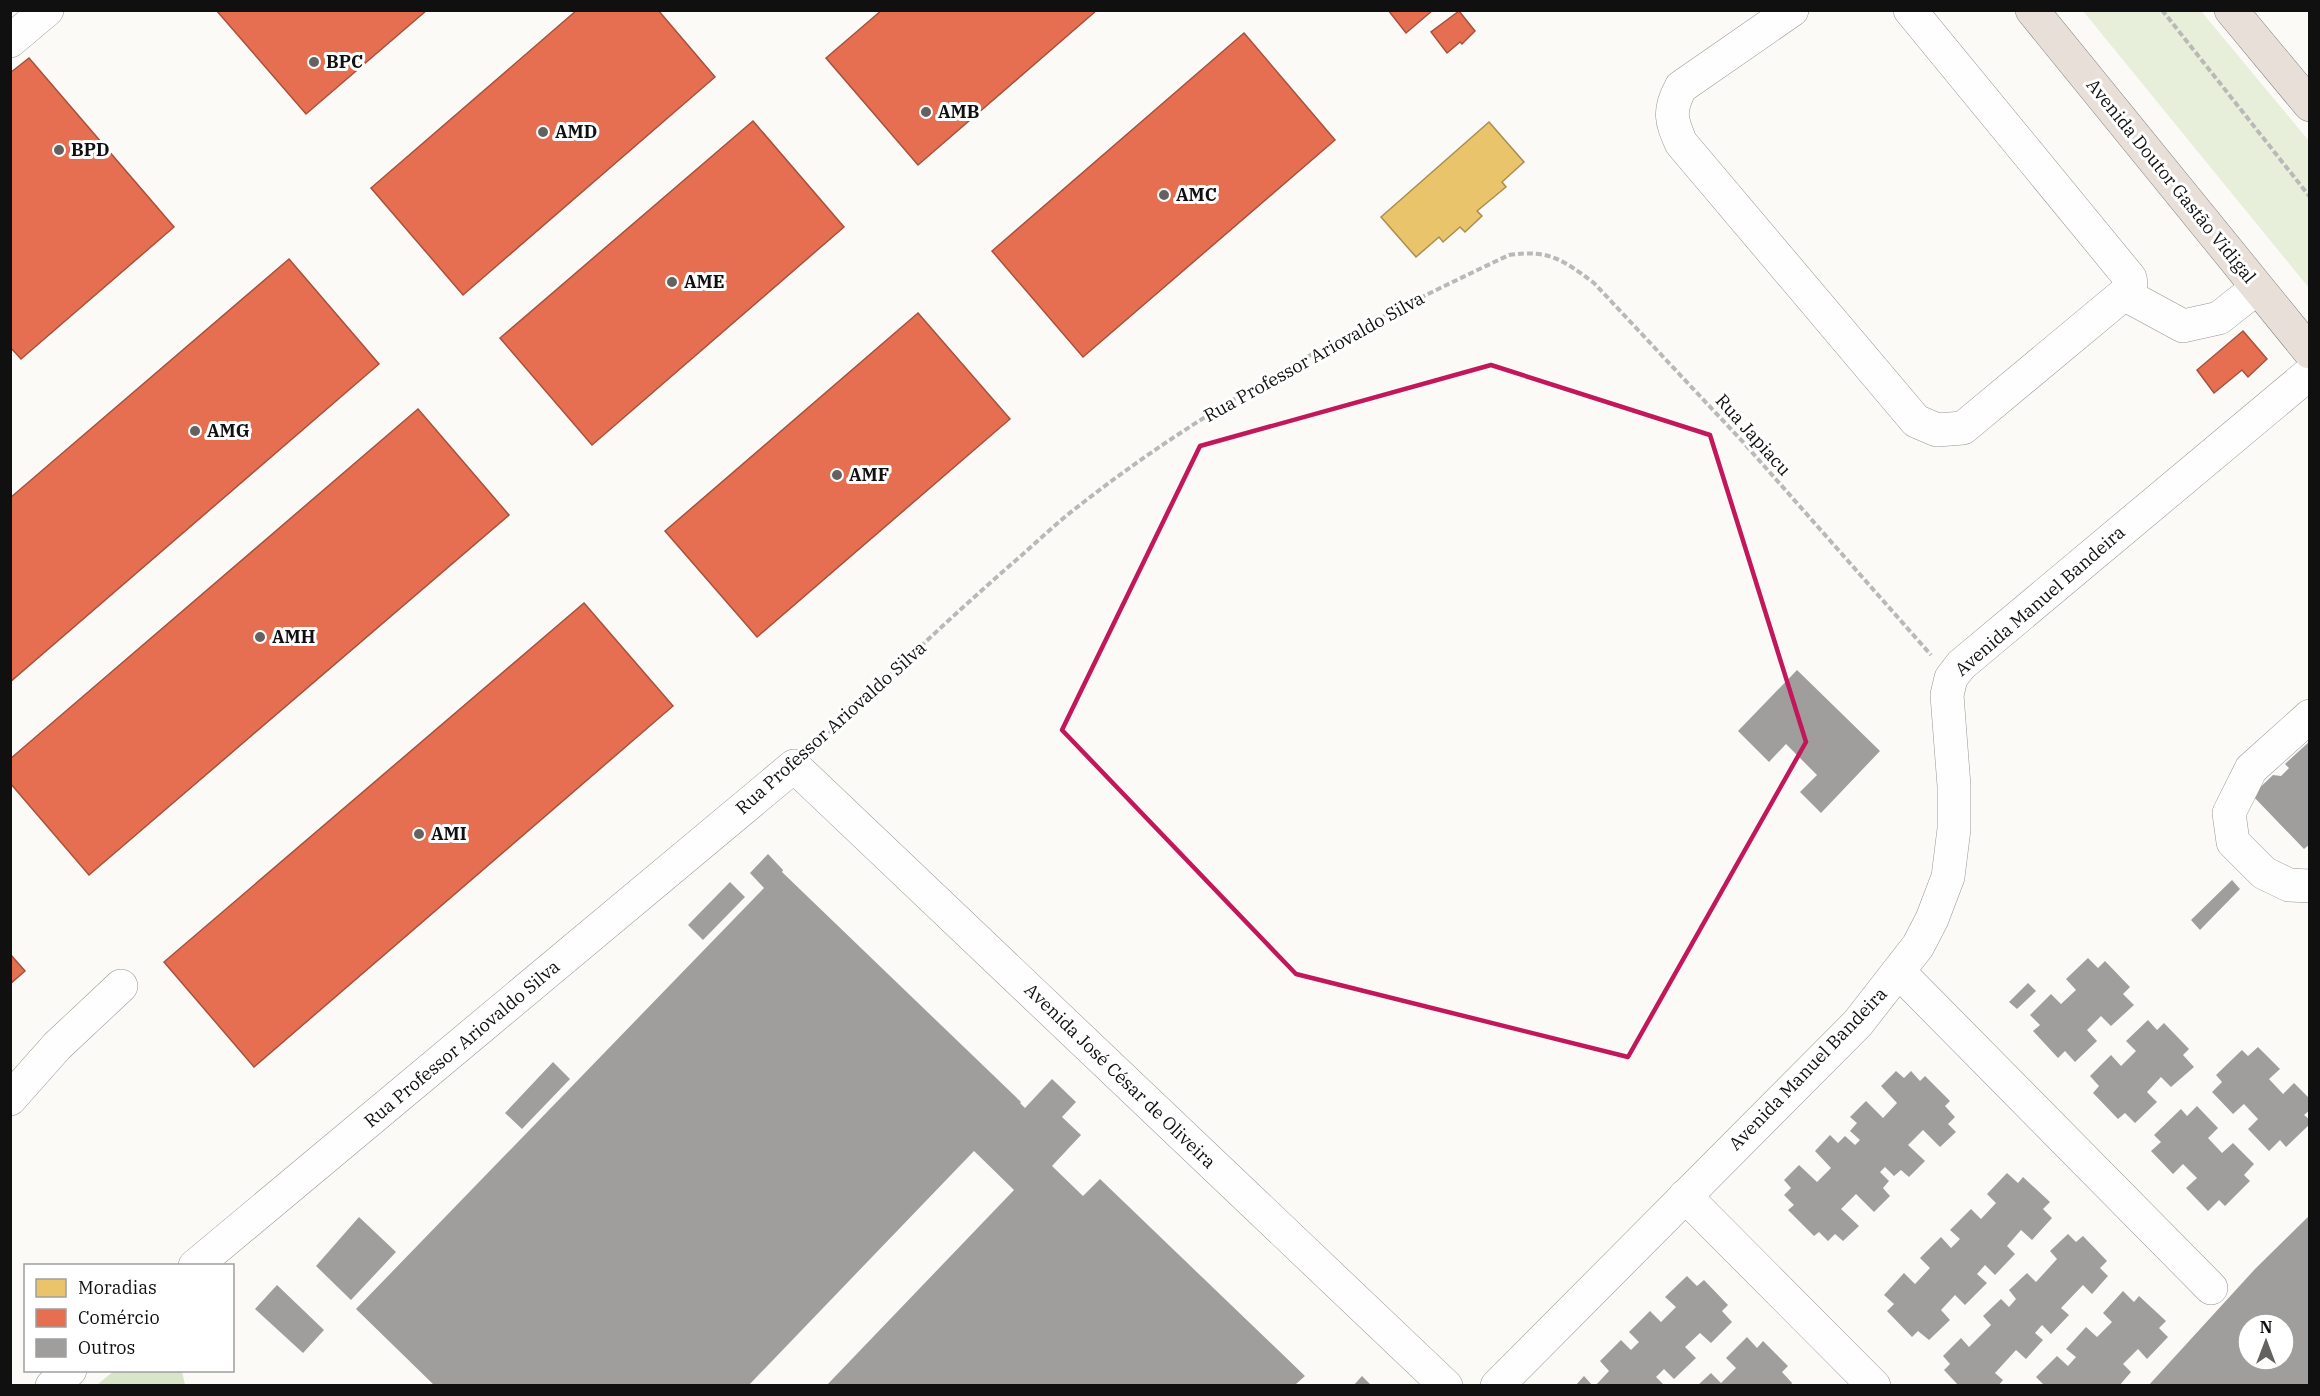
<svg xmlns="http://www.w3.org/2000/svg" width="2320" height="1396" font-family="'IBM Plex Serif',serif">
	<rect width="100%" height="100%" fill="#fcfaf7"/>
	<!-- green -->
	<path fill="#e7eed9" d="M2083,11H2201L2309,141V288Z"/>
	<!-- forest -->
	<path fill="#d9e5c9" d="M115,1370L182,1371L185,1385H97Z"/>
	<!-- homes -->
	<path fill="#e9c46a" stroke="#a88e4f" stroke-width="1.5" d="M1489,122L1524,162L1502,182L1506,187L1477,211L1482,216L1465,232L1460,227L1443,242L1439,237L1416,257L1381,217Z"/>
	<!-- shops -->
	<path fill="#e76f51" stroke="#a6523e" stroke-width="1.5" d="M216,10H427L306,114Z
		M577,10H658L715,77L463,295L371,188Z
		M882,10H1097L918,165L826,58Z
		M1388,10H1433L1406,33Z
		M1459,11L1475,31L1462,44L1460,42L1447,53L1431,32Z
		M1244,33L1335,140L1083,357L992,251Z
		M29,58L174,227L21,359L10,347V73Z
		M753,121L844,227L592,445L500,338Z
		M289,259L379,364L10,682V498Z
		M918,313L1010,419L757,637L665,531Z
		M2243,331L2267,359L2248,377L2242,370L2214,393L2197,370Z
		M418,409L509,515L89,875L10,783V759Z
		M584,603L673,706L254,1067L164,962Z
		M10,954L25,971L10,984Z"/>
	<!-- building -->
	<path fill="#a09e9c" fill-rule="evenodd" d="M1797,670L1880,751L1821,813L1800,792L1817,775L1786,744L1769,762L1738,731Z
		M2310,741V844L2304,849L2252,795L2273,775L2281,776L2289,768L2285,764Z
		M768,854L783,870L782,872L1021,1102L1020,1103L1025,1108L1052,1079L1076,1102L1062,1117L1081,1135L1052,1166L1083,1196L1100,1179L1305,1376L1296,1384L1298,1386H826L1014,1190L974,1151L748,1386H435L356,1309L764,888L750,873Z
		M2232,880L2240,889L2200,930L2191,920Z
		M730,882L745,897L703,940L688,925Z
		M2088,958L2098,968L2105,961L2130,987L2123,994L2134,1005L2111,1026L2101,1016L2087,1030L2097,1041L2075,1062L2065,1051L2058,1058L2033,1031L2040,1025L2030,1015L2051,994L2061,1004L2076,990L2066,979Z
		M2028,983L2036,991L2017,1009L2009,1002Z
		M2148,1020L2157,1030L2164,1023L2189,1049L2183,1055L2194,1067L2171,1087L2161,1077L2147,1092L2157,1102L2135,1123L2125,1113L2118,1119L2093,1093L2099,1086L2090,1076L2111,1055L2121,1066L2136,1051L2126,1041Z
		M2258,1047L2280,1069L2269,1079L2283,1094L2294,1083L2310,1099V1110L2304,1115L2310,1120V1124L2286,1147L2280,1140L2269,1151L2248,1129L2258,1119L2244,1104L2233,1114L2212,1092L2222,1082L2216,1075L2242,1050L2248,1056Z
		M553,1062L570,1079L522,1129L505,1113Z
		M1896,1071L1904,1078L1911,1071L1920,1081L1925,1076L1950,1101L1945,1106L1955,1117L1948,1124L1956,1132L1940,1147L1923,1130L1908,1145L1925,1161L1909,1177L1901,1170L1894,1176L1885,1167L1880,1172L1889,1181L1883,1188L1890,1196L1874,1212L1856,1194L1841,1209L1859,1226L1843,1241L1835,1234L1828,1241L1819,1232L1814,1236L1788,1210L1794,1205L1784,1195L1791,1188L1784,1180L1799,1165L1817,1182L1831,1168L1815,1151L1830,1135L1838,1143L1845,1136L1855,1145L1860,1140L1850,1131L1857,1123L1850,1117L1866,1101L1883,1118L1897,1103L1881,1086Z
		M2197,1106L2218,1128L2208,1138L2222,1153L2233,1143L2254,1164L2244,1175L2250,1181L2225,1206L2219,1200L2208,1211L2186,1188L2197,1178L2183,1164L2173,1174L2151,1151L2161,1142L2154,1135L2181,1109L2187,1116Z
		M2007,1173L2018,1183L2023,1177L2050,1202L2043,1209L2052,1218L2032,1240L2021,1230L2007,1246L2015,1254L1995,1275L1985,1265L1977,1274L1987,1283L1965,1305L1955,1295L1941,1310L1950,1320L1929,1340L1918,1331L1912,1337L1887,1311L1894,1304L1884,1295L1904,1273L1915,1284L1930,1268L1920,1258L1941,1237L1951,1248L1960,1239L1950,1230L1971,1209L1981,1219L1996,1203L1987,1194Z
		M2310,1215V1386H2148L2255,1269ZM2248,1324H2284V1360H2248Z
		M359,1217L396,1252L351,1300L316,1266Z
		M2068,1234L2076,1242L2083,1236L2107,1261L2100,1268L2108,1276L2092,1294L2083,1285L2061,1308L2069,1315L2051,1334L2042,1325L2035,1333L2043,1340L2026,1359L2016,1350L1995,1373L2003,1380L1998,1386H1959L1944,1370L1950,1364L1943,1356L1961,1338L1969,1347L1991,1325L1983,1316L2001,1299L2009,1307L2016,1299L2009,1290L2027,1273L2036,1282L2057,1259L2050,1251Z
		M1687,1276L1697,1286L1704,1280L1728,1305L1722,1311L1732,1322L1711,1343L1700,1333L1685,1347L1696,1358L1674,1379L1664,1369L1656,1377L1665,1386H1595L1609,1371L1600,1361L1621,1340L1631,1350L1639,1342L1629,1332L1650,1311L1661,1322L1676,1307L1665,1297Z
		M277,1285L324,1330L303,1353L255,1309Z
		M2123,1291L2134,1302L2139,1296L2166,1321L2159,1328L2168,1337L2147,1359L2138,1349L2123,1364L2131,1372L2119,1386H2045L2036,1377L2057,1356L2068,1366L2076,1357L2066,1349L2086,1327L2097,1337L2112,1322L2103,1313Z
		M1747,1337L1757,1348L1763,1341L1788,1366L1782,1372L1792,1383L1790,1386H1697L1711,1373L1721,1383L1736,1368L1726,1358Z
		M1362,1376L1372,1386H1353Z
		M1584,1376L1593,1386H1575Z"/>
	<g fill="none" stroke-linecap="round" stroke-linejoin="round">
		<defs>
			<path id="minor" d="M1792,10L1681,87C1668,111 1671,120 1681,143L1916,421L1937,430L1963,428L2124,294L2183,326L2219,318L2257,288
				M1910,10L2130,278L2131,283L2124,294
				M10,41L47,10
				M2310,716L2251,769L2229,813L2233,842L2264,873L2289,885L2310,886
				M1899,972L2211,1288
				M10,1099L57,1046L121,986
				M1685,1196L1874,1386
				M195,1266L794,766L1446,1386
				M52,1386L70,1370
				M1497,1386L1858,1023L1918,946L1932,919L1948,877L1954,829V786L1947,695L1951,678L1961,665L2310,373"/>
			<path id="highway" d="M2032,10L2310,352
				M2231,10L2310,105"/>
		</defs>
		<!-- minor casing -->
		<use href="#minor" stroke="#969594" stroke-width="34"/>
		<!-- highway casing -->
		<use href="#highway" stroke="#848381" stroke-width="34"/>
		<!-- path -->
		<path stroke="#b9b9b8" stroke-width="4" stroke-dasharray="6 3" stroke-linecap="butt" d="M2162,10L2310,197
			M816,746C884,681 951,616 1022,555C1041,538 1060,520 1080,505C1211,402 1359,326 1509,255C1549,249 1563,260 1594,283L1743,442L1931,655"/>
		<!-- minor -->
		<use href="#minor" stroke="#fffefe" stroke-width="33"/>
		<!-- highway -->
		<use href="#highway" stroke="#e8dfd9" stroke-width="33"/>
	</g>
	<!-- marked area -->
	<path fill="none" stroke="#c2185b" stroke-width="4.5" stroke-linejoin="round" d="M1491,365L1710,435L1806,742L1628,1057L1296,974L1062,730L1200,446Z"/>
	<!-- markers -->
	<g fill="#636261" stroke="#fff" stroke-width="2">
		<circle cx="314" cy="62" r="6"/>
		<circle cx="926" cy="112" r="6"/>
		<circle cx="543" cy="132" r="6"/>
		<circle cx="59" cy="150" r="6"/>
		<circle cx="1164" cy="195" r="6"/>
		<circle cx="672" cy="282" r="6"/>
		<circle cx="195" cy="431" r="6"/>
		<circle cx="837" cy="475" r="6"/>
		<circle cx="260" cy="637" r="6"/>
		<circle cx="419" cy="834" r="6"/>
	</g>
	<g text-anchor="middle" stroke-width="6" stroke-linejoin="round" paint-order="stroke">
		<!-- poi labels -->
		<g font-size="18" font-weight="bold" fill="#101010" stroke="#fff" text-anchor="start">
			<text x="326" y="68">BPC</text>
			<text x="938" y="118">AMB</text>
			<text x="555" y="138">AMD</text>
			<text x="71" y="156">BPD</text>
			<text x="1176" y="201">AMC</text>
			<text x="684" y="288">AME</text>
			<text x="207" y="437">AMG</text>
			<text x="849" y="481">AMF</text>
			<text x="272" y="643">AMH</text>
			<text x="431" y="840">AMI</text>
		</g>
		<!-- street labels -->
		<g font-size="18" fill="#101010" stroke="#fff">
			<text transform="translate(2171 181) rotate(51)" y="6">Avenida Doutor Gastão Vidigal</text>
			<text transform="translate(1314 357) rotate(-29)" y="6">Rua Professor Ariovaldo Silva</text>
			<text transform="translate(1753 435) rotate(48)" y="6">Rua Japiacu</text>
			<text transform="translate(2040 601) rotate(-41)" y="6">Avenida Manuel Bandeira</text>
			<text transform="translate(831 728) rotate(-42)" y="6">Rua Professor Ariovaldo Silva</text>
			<text transform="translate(462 1044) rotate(-40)" y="6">Rua Professor Ariovaldo Silva</text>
			<text transform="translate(1808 1069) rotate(-46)" y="6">Avenida Manuel Bandeira</text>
			<text transform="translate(1120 1076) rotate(44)" y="6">Avenida José César de Oliveira</text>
		</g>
	</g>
	<!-- border -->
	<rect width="2320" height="1396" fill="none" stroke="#101010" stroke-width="24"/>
	<!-- legend -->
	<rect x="24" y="1264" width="210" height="108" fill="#ffffff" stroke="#9f9f9f" stroke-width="1.5"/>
	<rect x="36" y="1279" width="30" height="18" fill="#e9c46a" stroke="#9f9f9f" stroke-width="1.5"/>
	<text x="78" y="1294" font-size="18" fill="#101010">Moradias</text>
	<rect x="36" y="1309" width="30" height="18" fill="#e76f51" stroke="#9f9f9f" stroke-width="1.5"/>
	<text x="78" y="1324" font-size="18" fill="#101010">Comércio</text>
	<rect x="36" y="1339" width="30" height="18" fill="#a09e9c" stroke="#9f9f9f" stroke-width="1.5"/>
	<text x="78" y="1354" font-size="18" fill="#101010">Outros</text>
	<!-- north arrow -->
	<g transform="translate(2266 1342)"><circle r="28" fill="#ffffff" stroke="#9f9f9f" stroke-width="1.5"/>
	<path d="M0-4.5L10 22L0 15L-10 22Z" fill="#636261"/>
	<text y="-9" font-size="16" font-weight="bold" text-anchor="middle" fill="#101010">N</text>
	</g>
</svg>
